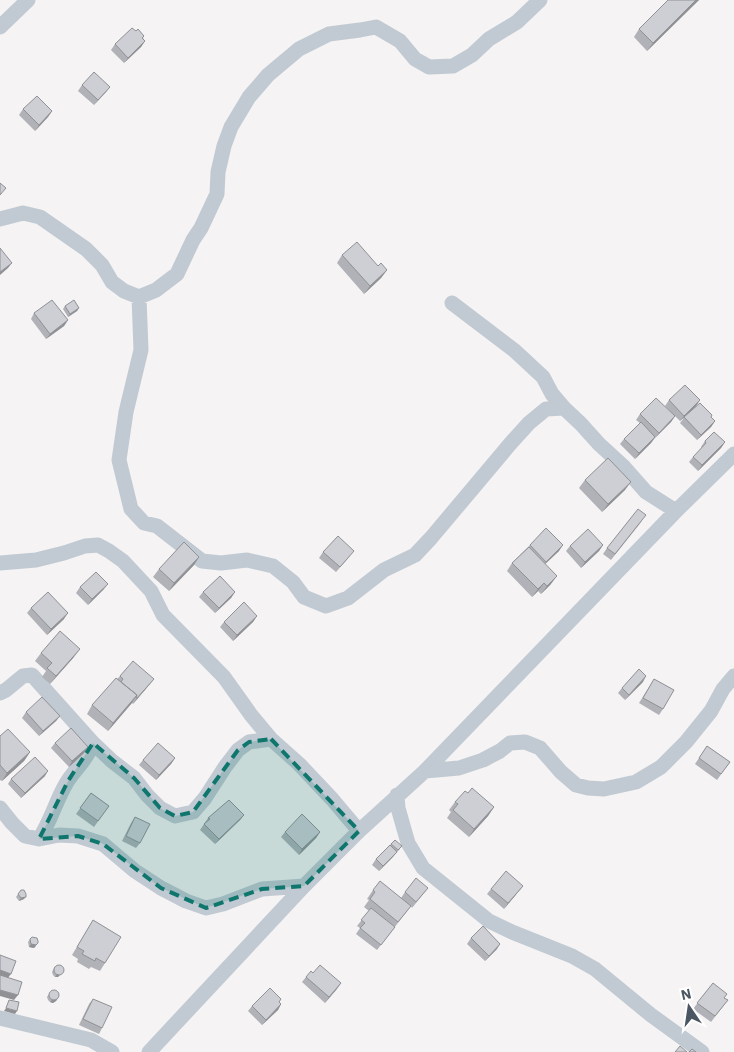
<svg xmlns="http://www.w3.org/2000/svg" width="734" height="1052" font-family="'IBM Plex Sans',sans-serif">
	<rect width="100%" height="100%" fill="#f5f3f3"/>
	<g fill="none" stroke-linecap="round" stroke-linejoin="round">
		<!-- minor -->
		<path stroke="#c1cad2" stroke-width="15" d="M0,27L28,0
			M0,219L23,213L40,217L86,249L102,265L112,282L124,291L139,297L156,290L177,274L193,240L201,228L217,194L218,172L224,146L231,127L249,97L268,75L299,49L329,34L360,30L376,27L400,41L415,59L429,67L453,66L472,55L489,39L517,22L540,0
			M139,297L141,350L126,412L119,460L131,509L144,523L157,526L202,561L221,563L247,560L273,566L293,582L304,597L326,606L348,598L384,570L415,555L431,538L510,444L529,423L546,409L564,408L581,424L599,444L623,466L646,492L676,511
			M452,303L515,351L543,377L552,394L564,408
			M0,563L36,560L64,553L85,546L98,545L109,551L123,561L151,591L163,615L224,677L251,715L271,739
			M0,693L6,690L23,676L32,675L93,743L112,761L134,778L147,795L160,808L175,816L193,812L205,798L225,767L238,750L249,742L271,739L299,764L332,799L359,831
			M425,771L459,768L483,760L500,751L510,743L525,742L540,748L561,772L576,785L588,788L604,789L636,782L661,767L686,742L711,711L723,689L734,676
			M397,795L398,808L408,843L423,868L489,921L512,932L572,956L595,969L651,1015L702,1052
			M0,808L12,823L25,836L39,839L59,835L78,836L103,844L135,871L161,888L186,901L206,908L223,904L262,889L304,886
			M39,839C51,821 56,800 67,782C76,768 87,760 93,743
			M0,1018L91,1040L112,1052
			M149,1052L304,886L359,831L425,771L676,511L734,454"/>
	</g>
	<!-- wall -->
	<path fill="#b0b2b7" d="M668,0H699L647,51L634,37L639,29Z
		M136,31L144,36L143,38L145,41L141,47L124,63L111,50L115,44Z
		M82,85L106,92L94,105L78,91Z
		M23,109L52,111L48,117L35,131L19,115Z
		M342,255L378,266L387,270L381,278L364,294L337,263Z
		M65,306L79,308L77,311L68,317L63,309Z
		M34,313L68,320L64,326L46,339L31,319Z
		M669,400H700L696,406L715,421L711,427L697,440L680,423L684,418L680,421L665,406Z
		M640,414L675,416L671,422L655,438L651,443L635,459L620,444L624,439L640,423L636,420Z
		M705,441L725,442L721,448L698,471L689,462L693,457L702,448L701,447Z
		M585,480L625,490L602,512L579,488Z
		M642,521L611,560L603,554L607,548Z
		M530,545L559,551L545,564L551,584L541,594L538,591L532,597L507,571L512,563Z
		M603,545L599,551L581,568L566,551L570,546Z
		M323,552L350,556L336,572L319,558Z
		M199,557L194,565L169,591L153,577L159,569Z
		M80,587L104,589L88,605L76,593Z
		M203,592H235L231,598L215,613L199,597Z
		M31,608L64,619L47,635L27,613Z
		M257,616L253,622L233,641L220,627L224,622Z
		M41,653L74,657L50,684L42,677L46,671L35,661Z
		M120,676L150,684L133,704L132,703L108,731L87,714L92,705Z
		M654,679L663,709L659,715L639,703Z
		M643,682L625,700L618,693L622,688Z
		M26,712L60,716L56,721L39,736L22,718Z
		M0,736L30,752L24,761L2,781L0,780Z
		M55,743L88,747L84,753L69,767L51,748Z
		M707,746L730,762L717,780L695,764Z
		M175,758L171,764L156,780L139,765L143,760Z
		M45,776L21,798L8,784L11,779Z
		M91,793L109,806L94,827L76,814Z
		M455,802L494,807L488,816L469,837L447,818L451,812L449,810Z
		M244,815L240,820L215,844L200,830L208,818Z
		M135,817L140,843L136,848L122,841L131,823Z
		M285,832H320L316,838L299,855L281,837Z
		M395,840L400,849L379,871L372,865L376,859Z
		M523,886L504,909L487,894L491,889Z
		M428,888L412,908L411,906L377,950L356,934L360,928L357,926L369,911L364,907L369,900L367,899L373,890L401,898L405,892Z
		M21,890L24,899L19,901L16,897Z
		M93,920L105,963L100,971L91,967L89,969L77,962L78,959L72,955Z
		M471,938L497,949L485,961L467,944Z
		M30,939L36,946L34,948L29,947L28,942Z
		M55,966L64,970L58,977H55L53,975L52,972Z
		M313,973L341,983L325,1003L302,982L306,977Z
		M713,983L724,998L728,1000L711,1022L693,1009Z
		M49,994L58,998L56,1001L53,1003L50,1002L48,1000L47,997Z
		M93,999L102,1028L99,1034L79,1025L89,1004Z
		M279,1002L281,1004L278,1010L262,1025L248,1011L252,1006Z"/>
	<!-- shaded-wall -->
	<path fill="#909195" d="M696,0H699L647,51L653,43Z
		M145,41L141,47L124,63L128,58Z
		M110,87L106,92L94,105L98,100Z
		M52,111L48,117L35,131L39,125Z
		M12,263L8,268L0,275V272Z
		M387,270L381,278L364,294L370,286Z
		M79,308L77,311L68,317L70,314Z
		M68,320L64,326L46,339L50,334Z
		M700,400L696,406L680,421L684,416Z
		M675,416L671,422L655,438L659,433Z
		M715,421L711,427L697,440L701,435Z
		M655,437L651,443L635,459L639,453Z
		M725,442L721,448L698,471L702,465Z
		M631,482L625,490L602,512L608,504Z
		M563,545L559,551L542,567L546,562Z
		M603,545L599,551L581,568L585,562Z
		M199,557L194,565L169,591L174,583Z
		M557,576L551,584L541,594L547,586Z
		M544,583L538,591L532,597L538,589Z
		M108,584L104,589L88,605L92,599Z
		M235,592L231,598L215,613L219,608Z
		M68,613L64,619L47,635L51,629Z
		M257,616L253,622L233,641L237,635Z
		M80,649L74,657L50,684L56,676Z
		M646,676L643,682L625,700L629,695Z
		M154,679L150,684L133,704L137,698Z
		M137,695L131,704L108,731L113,723Z
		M60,716L56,721L39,736L43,731Z
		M88,747L84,753L69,767L72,761Z
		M30,752L24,761L2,781L7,773Z
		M175,758L171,764L156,780L159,775Z
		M48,771L45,776L21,798L25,793Z
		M494,807L488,816L469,837L474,829Z
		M244,815L240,820L215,844L219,839Z
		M320,832L316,838L299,855L302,849Z
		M397,852L393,857L379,871L383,866Z
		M523,886L519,891L504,909L508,903Z
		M26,897L24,899L19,901L21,898Z
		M38,943L34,948L29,947L31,944Z
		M500,944L497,949L485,961L489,956Z
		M0,970L11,974L7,979L0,977Z
		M64,970L58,977H55L57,974Z
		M341,983L337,989L325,1003L329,997Z
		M0,990L18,995L14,1000L0,996Z
		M58,998L56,1001L53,1003L50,1002L52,1000Z
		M281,1004L278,1010L262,1025L266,1020Z
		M6,1008L17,1011L15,1014L4,1011Z"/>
	<!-- building -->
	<path fill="#cdcfd5" stroke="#909195" d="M668,0H696L653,43L639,29Z
		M132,28L136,31L138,29L144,36L142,38L145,41L128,58L115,44Z
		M94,72L110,87L98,100L82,85Z
		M37,96L52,111L39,125L23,109Z
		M0,183L6,188L0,195Z
		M357,242L378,266L381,263L387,270L370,286L342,255Z
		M0,248L12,263L0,272Z
		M52,300L68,320L50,334L34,313Z
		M74,300L79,308L70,314L65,306Z
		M685,385L700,400L684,416L669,400Z
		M656,398L675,416L659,433L640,414Z
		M700,403L712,415L711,417L715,421L701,435L684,417Z
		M641,422L655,437L639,453L624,439Z
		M714,432L725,442L702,465L693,457L706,443L705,441Z
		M608,458L631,482L608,504L585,480Z
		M638,509L646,515L615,554L607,548Z
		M546,528L563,545L546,562L530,545Z
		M588,529L603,545L585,562L570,546Z
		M338,536L354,551L340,567L323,552Z
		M184,542L199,557L174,583L159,569Z
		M529,547L557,576L547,586L544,583L538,589L512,563Z
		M96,572L108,584L92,599L80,587Z
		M220,576L235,592L219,608L203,592Z
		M48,592L68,613L51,629L31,608Z
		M244,602L257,616L237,635L224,622Z
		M60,631L80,649L56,676L47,668L52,663L41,653Z
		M133,661L154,679L137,698L136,697L137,695L121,682L123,679L120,676Z
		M639,669L646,676L629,695L622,688Z
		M116,678L137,695L113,723L92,705Z
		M654,679L674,690L663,709L643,698Z
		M42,697L60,716L43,731L26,712Z
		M71,728L88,747L72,761L55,743Z
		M8,729L30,752L7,773L0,765V736Z
		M158,743L175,758L159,775L143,760Z
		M707,746L730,762L721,774L699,758Z
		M35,757L48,771L25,793L11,779Z
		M472,788L494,807L474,829L453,810L458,804L455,802L465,791L468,793Z
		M91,793L109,806L98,821L80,808Z
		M229,800L244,815L219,839L204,824L210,819L208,818Z
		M302,814L320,832L302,849L285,832Z
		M135,817L150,824L140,843L126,836Z
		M395,840L402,846L398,850L391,844Z
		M390,845L397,852L383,866L376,859Z
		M506,871L523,886L508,903L491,889Z
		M416,878L428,888L416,902L405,892Z
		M380,881L411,906L398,922L370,899L375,892L373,890Z
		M21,890H24L26,894V897L21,898L18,894Z
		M371,908L395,927L381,945L360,928L365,923L361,920Z
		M93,920L121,937L105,963L96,958L95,961L82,954L84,951L77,947Z
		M483,926L500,944L489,956L471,938Z
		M32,937L37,938L38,941V943L36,945L31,944L30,939Z
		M0,955L16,961L11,974L0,970Z
		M320,965L341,983L329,997L306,977L311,971L313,973Z
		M54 970a5 5 0 1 1 10 0a5 5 0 1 1-10 0Z
		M0,975L22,982L18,995L0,990Z
		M713,983L727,994L724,998L728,1000L715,1016L697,1003Z
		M270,988L281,999L279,1002L281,1004L266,1020L252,1006Z
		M49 995a5 5 0 1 1 10 0a5 5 0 1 1-10 0Z
		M93,999L112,1007L102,1028L83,1019Z
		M9,1000L19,1002L17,1011L6,1008Z
		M680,1046L687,1052H675Z
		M692,1049L696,1052H689Z"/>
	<!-- marked area -->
	<path fill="#0f766e" fill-opacity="0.2" stroke="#0f766e" stroke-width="4" stroke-dasharray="10 6" stroke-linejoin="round" d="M271,739L359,831L304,886L262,889L206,908L161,888L103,844L78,836L39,839L68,781L93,743L134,778L160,808L175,816L193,812L238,750L249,742Z"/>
	<!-- north arrow -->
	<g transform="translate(689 1007) rotate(347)" stroke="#ffffff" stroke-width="4" paint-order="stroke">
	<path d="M0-4L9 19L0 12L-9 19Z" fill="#4a5661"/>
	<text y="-8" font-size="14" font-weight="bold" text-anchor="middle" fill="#4a5661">N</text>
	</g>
</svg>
